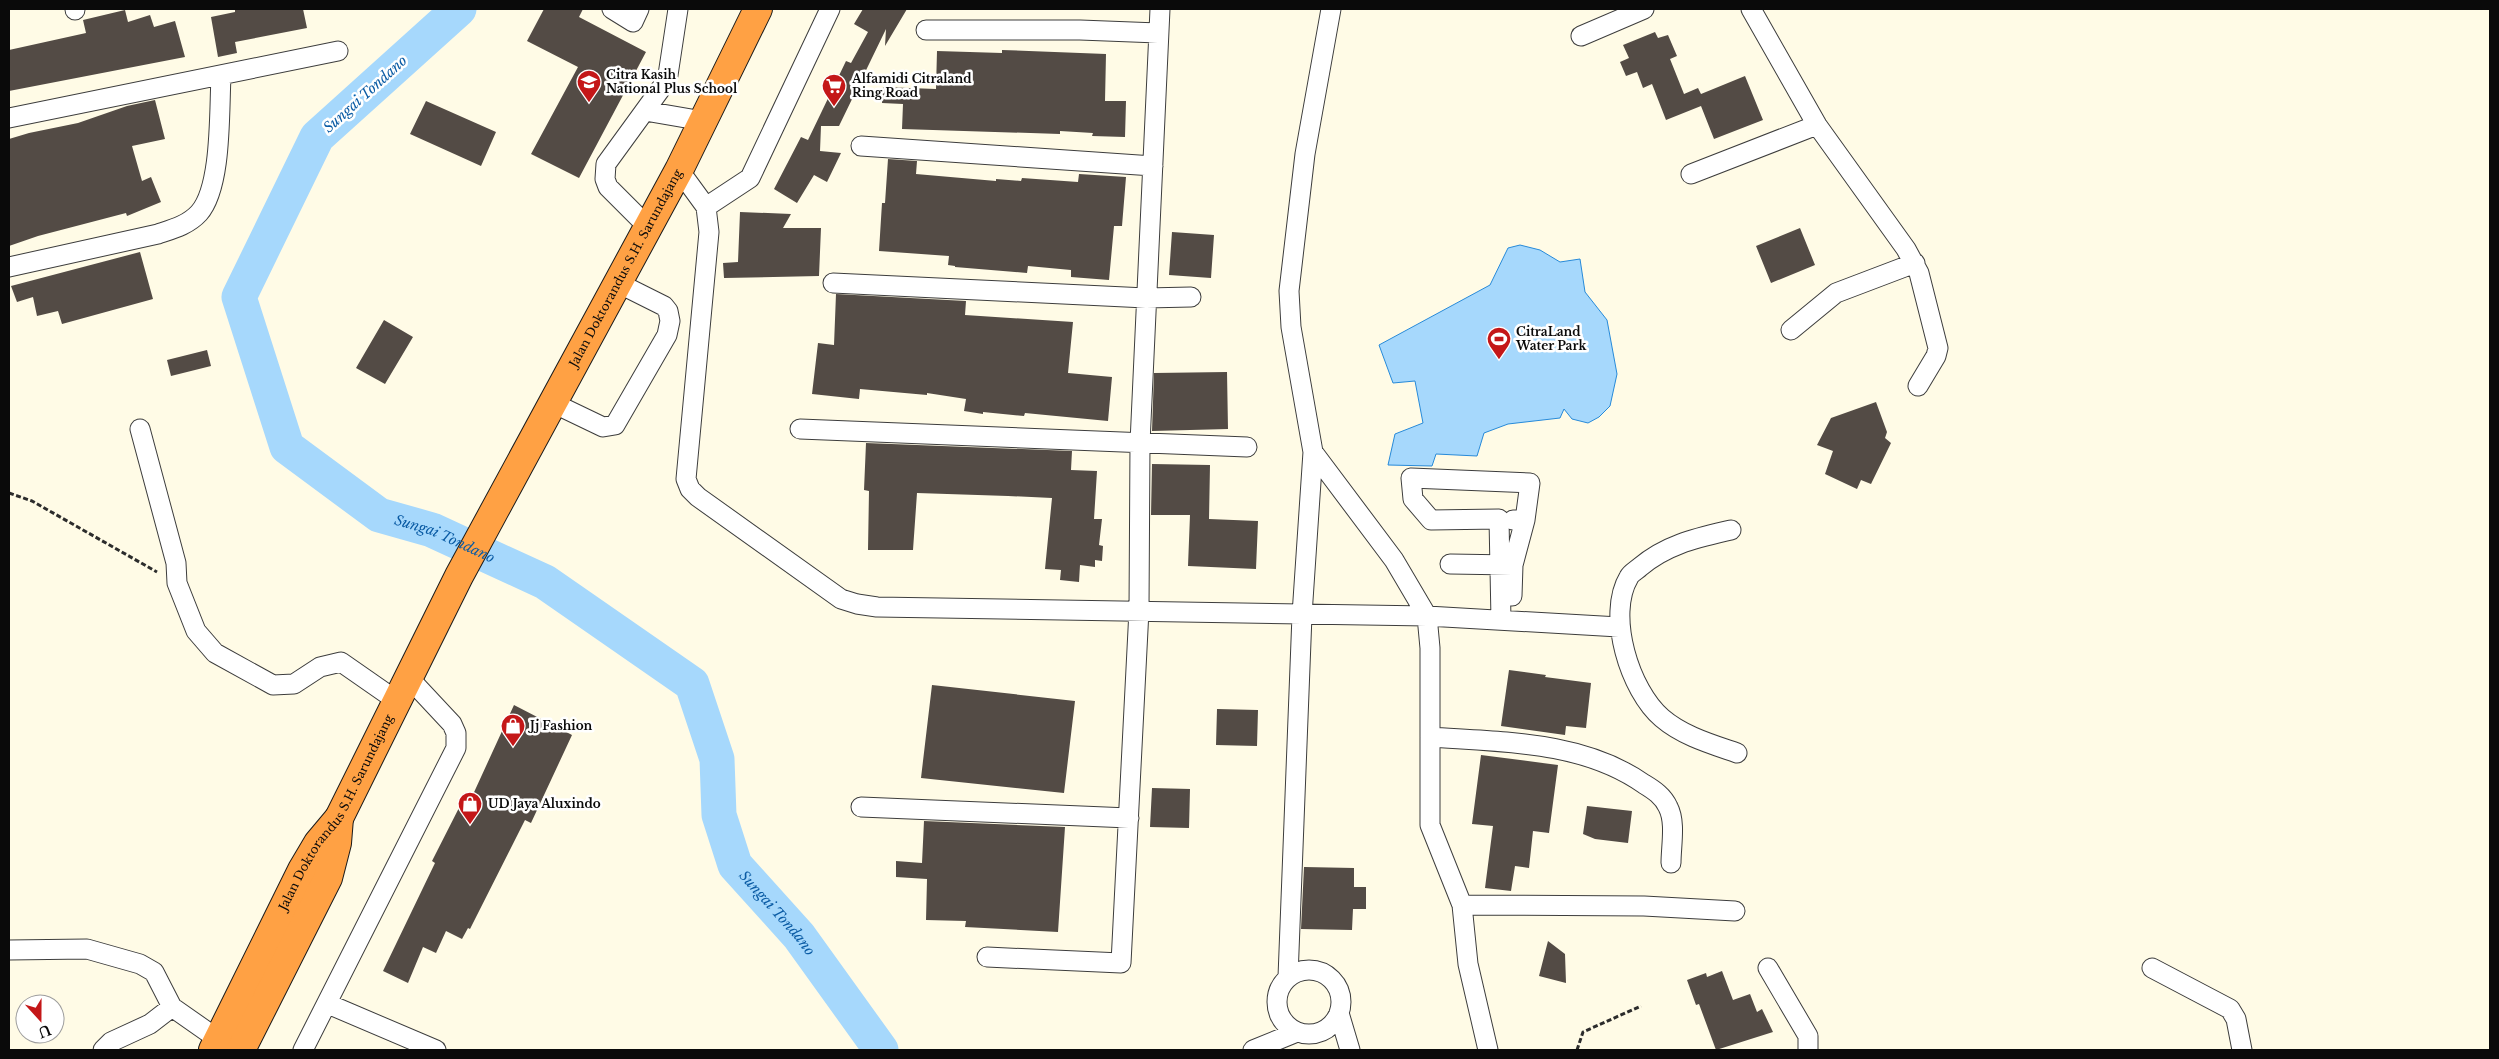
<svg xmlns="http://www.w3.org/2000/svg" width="2499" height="1059" font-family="'Libre Baskerville',serif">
	<rect width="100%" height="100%" fill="#fffbe6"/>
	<!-- water -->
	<path fill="#a6d8fc" stroke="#278ad9" d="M1520,245L1540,250L1560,262L1580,259L1585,292L1607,320L1617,374L1610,406L1599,417L1588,423L1572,419L1564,409L1560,418L1508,424L1484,433L1477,456L1436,454L1432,466L1388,465L1395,434L1423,423L1415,381L1393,383L1379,345L1490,285L1508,248Z"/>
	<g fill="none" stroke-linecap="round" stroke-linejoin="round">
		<!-- river -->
		<path stroke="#a6d8fc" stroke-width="35" id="s1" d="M459,9L317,137L239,297L287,447L379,515L432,530L545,582L692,684L717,759L719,815L735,865L799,936L881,1050"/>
	</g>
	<!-- building -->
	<path fill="#534b45" d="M235,9H303L307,28L235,42L237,53L218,57L211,17L235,12Z
		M544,9H583L579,17L646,52L579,178L531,154L578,67L527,41Z
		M863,9H907L885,46L886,29L839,126H821L820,151L841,153L827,182L814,175L797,203L774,189L801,137L808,140L846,61L851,63L868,32L854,24Z
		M125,10L128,22L150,15L154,27L175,21L185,57L9,91V50L86,33L83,20Z
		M1655,32L1658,38L1668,35L1677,56L1670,59L1684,94L1698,88L1701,94L1745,76L1763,120L1714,139L1701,106L1666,120L1652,84L1643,88L1637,72L1626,76L1620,62L1629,58L1623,45Z
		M1002,50L1106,54L1105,101H1126L1125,137L1092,136L1093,133L1060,131V134L902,129L903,104L882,103L883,87L936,89L937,51L1002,53Z
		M155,100L165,139L132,146L142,181L151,177L161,202L127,216L126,213L38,236L9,246V139L29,133L78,123L127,106Z
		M426,101L496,132L481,166L410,134Z
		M888,159L917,161L916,174L996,181V179L1021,181L1022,178L1078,182L1079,174L1126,177L1122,226H1114L1109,280L1071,277V270L1028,266L1027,273L955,267V266L948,265L949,256L879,251L882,203H885Z
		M740,212L791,214L783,228H821L819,276L724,278L723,263L738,262Z
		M1800,228L1815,265L1771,283L1756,246Z
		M1172,232L1214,235L1211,278L1169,275Z
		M140,252L153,299L62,324L58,311L37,316L33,297L17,302L11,286Z
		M836,294L966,301L965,315L1073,322L1068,373L1112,377L1108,421L1025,413L1024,416L983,412V414L964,411L966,399L927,393V395L860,389L859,399L812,394L818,343L834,345Z
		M384,320L413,337L385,384L356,368Z
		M207,350L211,366L171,376L167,360Z
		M1227,372L1228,429L1152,431L1154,373Z
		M1876,402L1887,432L1885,438L1891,443L1871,484L1861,480L1857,489L1825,474L1833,451L1817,445L1831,418Z
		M866,443L1072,451L1071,470L1097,471L1094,519H1102L1099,545L1103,546L1102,561L1095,560V567L1080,565L1079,582L1060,580L1061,570L1045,569L1052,498L1008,496L917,493L913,550H868L869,491L864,490Z
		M1152,464L1210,465L1209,519L1258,521L1256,569L1188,566L1190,515H1151Z
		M1509,670L1546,675L1545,677L1591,683L1586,728L1566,726L1565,735L1501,726Z
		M932,685L1075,701L1064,793L921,778Z
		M514,705L572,735L531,823L525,820L470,929L468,928L462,939L446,931L436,953L423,947L408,983L383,971L435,863L432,861L464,798L470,801Z
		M1217,709L1258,710L1257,746L1216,745Z
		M1481,755L1558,765L1549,833L1533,831L1529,868L1515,866L1511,891L1485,888L1493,826L1472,824Z
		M1152,788L1190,789L1189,828L1150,827Z
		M1587,806L1632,811L1628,843L1595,839L1583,834Z
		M924,821L1065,827L1058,932L965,927L966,921L926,920L927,879L896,877V861L922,863Z
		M1304,867L1354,868V887H1366V909H1353L1352,930L1301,929Z
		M1548,941L1565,954L1566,983L1539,976Z
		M1722,971L1733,1000L1750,994L1757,1012L1762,1009L1773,1032L1716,1050L1699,1004L1696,1005L1687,980L1706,973L1707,977Z"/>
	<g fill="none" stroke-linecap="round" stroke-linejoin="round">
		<defs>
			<path id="minor" d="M75,9V10
				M612,9L633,22L639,9
				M1751,9L1817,125L1906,249L1919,273L1938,348L1936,356L1918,386
				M926,30H1080L1158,33
				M1581,36L1644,9
				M645,111L703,121
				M9,118L338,51
				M861,146L1153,166
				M679,170L706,207L709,232L686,479L690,489L698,497L841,599L857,604L877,607L1427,616L1619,627
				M1691,174L1817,125
				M706,207L750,178L830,9
				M648,227L608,187L605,179L606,164L662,87L668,75L678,9
				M9,267L158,234C173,229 188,225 199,213C222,187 219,112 221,77
				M833,283L1146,298L1191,297
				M1791,330L1836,293L1915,263
				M553,403L603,427L615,425L667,335L670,321L668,311L664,306L618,283
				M140,429L176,563L177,583L196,631L215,653L273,685L294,684L320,667L341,662L397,701
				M800,429L1247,447
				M1313,452L1394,560L1427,616L1430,648V825L1462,905L1468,964L1488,1050
				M1731,530C1697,538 1667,544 1640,567C1637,570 1631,573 1629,577C1606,615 1630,691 1662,718C1683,736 1711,744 1737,753
				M1450,564L1512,565
				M1512,596L1513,565L1525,520H1513
				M1501,620L1499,519L1431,520L1413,499L1411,478L1530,483L1525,520
				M1430,737C1502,742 1583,741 1644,784C1654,790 1663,796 1668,807C1676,822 1671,846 1671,863
				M861,807L1129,818
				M1462,905L1644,906L1735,911
				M9,950L87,949L140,964L154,972L172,1007L219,1040
				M987,957L1121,963L1139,610L1140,443L1160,9
				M1768,968L1808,1036V1050
				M2152,968L2230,1009L2236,1019L2242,1050
				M1277 1002a32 32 0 1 1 64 0a32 32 0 1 1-64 0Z
				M1288,977L1302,615L1313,452L1291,327L1289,291L1305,154L1331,9
				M328,1004L436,1050
				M1339,1013L1350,1050
				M103,1050L111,1042L150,1024L172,1007
				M303,1050L456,748V733L452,724L409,678
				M1253,1050L1297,1032"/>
			<g id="highway">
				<path id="s2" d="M213,1050L302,870L318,843L339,818L459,576L679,170L758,9"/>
				<path d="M241,1050L328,878L337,843L339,818"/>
			</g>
		</defs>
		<!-- minor casing -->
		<use href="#minor" stroke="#3d3d3d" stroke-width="21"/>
		<!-- highway casing -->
		<use href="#highway" stroke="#1b1b1b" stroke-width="30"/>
		<!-- path -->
		<path stroke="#2c2c2c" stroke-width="3" stroke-dasharray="5 2.5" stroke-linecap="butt" d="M9,493L32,501L157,572
			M1577,1050L1583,1032L1641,1006"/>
		<!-- minor -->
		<use href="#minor" stroke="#fff" stroke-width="19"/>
		<!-- highway -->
		<use href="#highway" stroke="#ffa144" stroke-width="28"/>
	</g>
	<!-- icons -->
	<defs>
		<symbol id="school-pin" viewBox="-11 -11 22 30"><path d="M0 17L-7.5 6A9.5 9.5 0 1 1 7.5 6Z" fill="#c41718" stroke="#fff"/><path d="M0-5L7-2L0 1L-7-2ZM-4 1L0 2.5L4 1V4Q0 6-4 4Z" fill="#fff"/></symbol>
		<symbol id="supermarket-pin" viewBox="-11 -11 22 30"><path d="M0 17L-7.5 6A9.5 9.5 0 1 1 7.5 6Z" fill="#c41718" stroke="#fff"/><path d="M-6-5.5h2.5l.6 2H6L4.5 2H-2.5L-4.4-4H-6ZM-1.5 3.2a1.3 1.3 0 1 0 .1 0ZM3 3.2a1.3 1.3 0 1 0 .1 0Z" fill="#fff"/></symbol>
		<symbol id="stadium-pin" viewBox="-11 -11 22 30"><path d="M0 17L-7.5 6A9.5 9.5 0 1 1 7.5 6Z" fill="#c41718" stroke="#fff"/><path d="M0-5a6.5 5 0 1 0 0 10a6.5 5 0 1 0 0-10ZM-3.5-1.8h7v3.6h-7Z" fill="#fff"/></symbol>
		<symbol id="shop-pin" viewBox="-11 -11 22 30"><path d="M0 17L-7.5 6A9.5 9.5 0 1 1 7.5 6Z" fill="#c41718" stroke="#fff"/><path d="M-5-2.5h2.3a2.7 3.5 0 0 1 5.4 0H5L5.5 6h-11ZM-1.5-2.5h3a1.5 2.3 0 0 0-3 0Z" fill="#fff"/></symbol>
	</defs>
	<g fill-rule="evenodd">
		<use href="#school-pin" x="575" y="68" width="28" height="38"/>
		<use href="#supermarket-pin" x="820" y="72" width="28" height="38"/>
		<use href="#stadium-pin" x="1485" y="325" width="28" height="38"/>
		<use href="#shop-pin" x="499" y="712" width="28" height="38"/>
		<use href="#shop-pin" x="456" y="790" width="28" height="38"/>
	</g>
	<g text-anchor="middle" stroke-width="5" stroke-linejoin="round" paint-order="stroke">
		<!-- poi labels -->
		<g font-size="12" font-weight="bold" fill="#0a0a0a" stroke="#fff" text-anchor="start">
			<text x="606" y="79">Citra Kasih<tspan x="606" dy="14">National Plus School</tspan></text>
			<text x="852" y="83">Alfamidi Citraland<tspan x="852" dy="14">Ring Road</tspan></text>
			<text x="1516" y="336">CitraLand<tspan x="1516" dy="14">Water Park</tspan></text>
			<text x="530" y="730">Jj Fashion</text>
			<text x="488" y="808">UD Jaya Aluxindo</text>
		</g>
		<!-- street labels -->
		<g font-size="12" fill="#0a0a0a" stroke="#fff">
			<text dy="4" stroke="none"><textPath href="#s2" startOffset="885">Jalan Doktorandus S.H. Sarundajang</textPath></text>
			<text dy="4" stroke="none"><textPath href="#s2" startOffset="268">Jalan Doktorandus S.H. Sarundajang</textPath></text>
		</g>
		<!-- water labels -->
		<g font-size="14" font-style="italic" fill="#0a5ba4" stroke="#fff">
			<text transform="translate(365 94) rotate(-42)" y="5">Sungai Tondano</text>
			<text dy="5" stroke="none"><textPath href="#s1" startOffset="711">Sungai Tondano</textPath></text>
			<text dy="5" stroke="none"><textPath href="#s1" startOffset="1251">Sungai Tondano</textPath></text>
		</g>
	</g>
	<!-- border -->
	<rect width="2499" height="1059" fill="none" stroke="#0a0a0a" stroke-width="20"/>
	<!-- north arrow -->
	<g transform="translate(40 1019) rotate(159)"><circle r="24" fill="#ffffff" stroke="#9d9d9d"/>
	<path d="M0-4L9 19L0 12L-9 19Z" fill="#c41718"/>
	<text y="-8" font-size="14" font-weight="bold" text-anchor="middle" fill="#0a0a0a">U</text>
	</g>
</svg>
